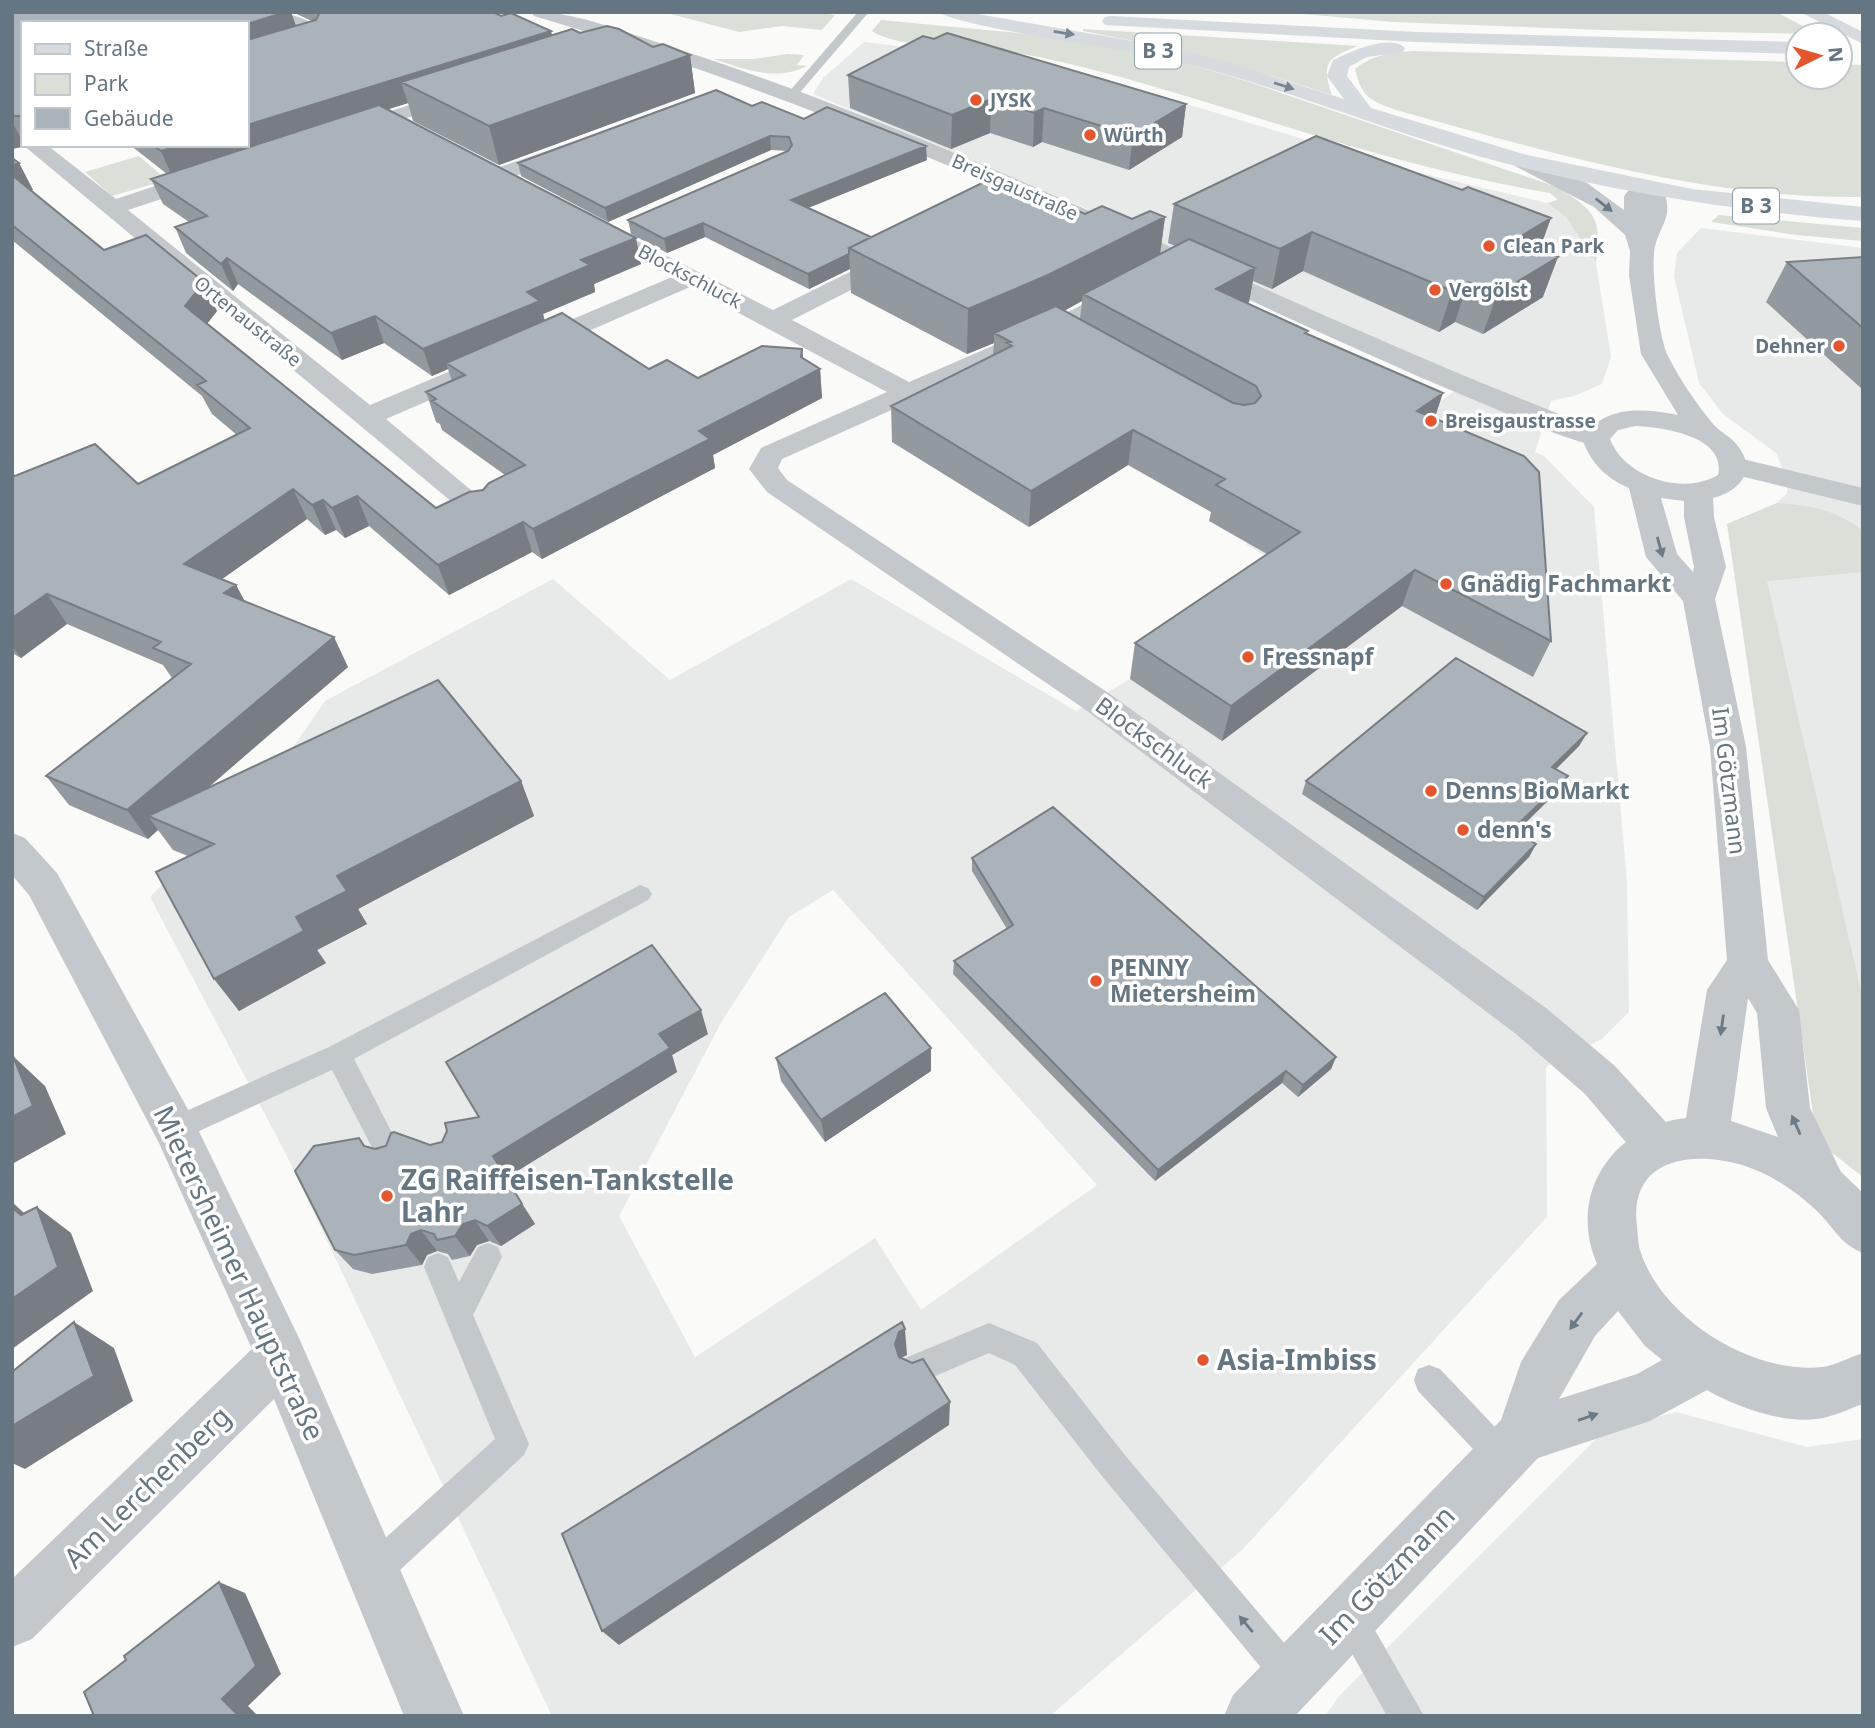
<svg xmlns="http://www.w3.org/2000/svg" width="1875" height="1728" font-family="'Noto Sans',sans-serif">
	<rect width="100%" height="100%" fill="#fafaf8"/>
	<!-- built -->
	<path fill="#e8e9e9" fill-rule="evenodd" d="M864,42L1033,62L1075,70L1336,149L1420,173L1547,203L1566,217L1596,263L1611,357L1602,384L1574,396L1551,401L1535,452L1544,456L1594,507L1627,882L1629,1012L1602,1039L1546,1067L1547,1217L1242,1550L1050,1716H552L286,1154L150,897L286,757L325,701L553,579L670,680L851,579L1076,711L1130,679L1287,570L1246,544L1464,384L1087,209L813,94L823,78ZM833,890L1097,1185L921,1310L875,1238L695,1357L619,1216L722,1021L789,917Z
		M1701,228L1863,248V1177L1727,524L1777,503L1787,493L1788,481L1776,453L1723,414L1699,383L1674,276L1677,253Z
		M1676,1412L1807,1447L1863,1439V1716H1325L1340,1695L1604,1431Z"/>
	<!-- green -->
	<path fill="#dadfd7" d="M663,12H811L835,15L822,30L782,26L739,32Z
		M1280,12H1776L1818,34L1603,30L1393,22Z
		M881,20L1059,37L1183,62L1249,82L1557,187C1595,211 1602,217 1596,263L1566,217L1547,203L1558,200L1550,193C1442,175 1337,143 1232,110C1159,88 1088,65 1012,52C978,47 898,49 872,31Z
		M1083,29L1358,46C1327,58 1321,63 1332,95C1250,68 1168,47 1083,31Z
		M1414,51L1798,62V77H1840V64L1863,65V197C1702,199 1549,152 1396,110C1370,100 1362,98 1355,69C1373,54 1392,53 1414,51Z
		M788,54L804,55L797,65L807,66C776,82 744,69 714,59H753Z
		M139,156L167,180L112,196L85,172Z
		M1719,215L1863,228V241L1796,235L1711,222Z
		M1777,503C1808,505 1838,510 1863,531V572L1767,581L1863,1000V1177L1817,1141L1727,524Z"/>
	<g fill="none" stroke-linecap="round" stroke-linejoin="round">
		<!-- service -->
		<path fill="#c3c8cc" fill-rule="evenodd" d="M858,12H869L796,97H788V93Z
			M640,885L648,888L652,894L648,900L354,1059L404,1156L401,1165L391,1168L381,1165L332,1070L184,1138L175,1141L166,1138L162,1129L166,1120L329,1047Z
			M488,1243L498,1247L502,1257L473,1315L529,1444L524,1455L385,1584L373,1588L361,1584L357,1572L361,1560L495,1439L424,1267L428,1257L438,1253L448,1257L459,1282L478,1247Z
			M989,1323L1037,1343L1124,1454L1302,1664L1307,1676L1302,1688L1290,1693L1278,1688L1102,1476L1015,1365L989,1353L914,1385L903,1381L899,1370L903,1359Z
			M1429,1365L1440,1369L1513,1446L1518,1457L1513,1468L1502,1473L1491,1468L1418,1391L1414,1380L1418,1369Z
			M1348,1599L1360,1604L1424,1716H1387L1331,1616L1336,1604Z"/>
		<!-- minor -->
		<path fill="#c3c8cc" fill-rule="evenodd" d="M266,12C287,12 315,18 326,38L323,42L247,66V54L305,36Z
			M531,12C571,12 601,24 638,36C688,52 738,69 787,87C1065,189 1328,327 1606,432L1610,438L1606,444L1596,446C1552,435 1509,414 1467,397C1369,356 1274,311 1178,267C968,170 756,82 534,16Z
			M458,90L465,92L468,96L465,100L349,136L342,134L339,130L342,126Z
			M570,143L577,145L581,149L577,153L496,183L488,181L485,176L488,171Z
			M23,145H47L116,199L200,171H216L219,176L216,181L128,210L370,405L672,277L584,230L581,225L584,220L592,218L773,310L890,252H906L910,257L906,262L792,320L909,382L1046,323L1117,287L1126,285L1135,287L1138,292L1135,297L1064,333L782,459L778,468L787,480L1107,692L1546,1008L1615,1066L1673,1130L1680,1145L1673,1160L1657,1166L1641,1160L1585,1094L1516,1034L1083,708L767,492L749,469L761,448L887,392L690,287L386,419L496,511L492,517L481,520L470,517Z
			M1734,457L1863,488V506L1724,472L1720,466L1724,460Z
			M12,833L25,838L57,873L191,1115L299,1338L464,1716H404L274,1399L32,1639L12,1647V1579L252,1349L159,1143L29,895L12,875Z"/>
		<!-- tertiary -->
		<path fill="#c3c8cc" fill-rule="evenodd" d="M1523,155L1587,183L1624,210C1624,209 1624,198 1624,197C1628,186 1649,182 1659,184C1680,215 1655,228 1654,255C1652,277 1659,338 1668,356C1680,380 1696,403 1713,424C1720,432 1730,436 1737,445C1758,470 1740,491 1713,498L1714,517L1726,567L1715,599L1746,747L1768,960L1799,1010L1810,1108L1841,1172L1863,1193V1253C1841,1244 1836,1231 1820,1214C1800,1194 1773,1175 1745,1166C1694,1150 1628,1157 1637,1227C1638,1235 1638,1245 1641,1253C1663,1319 1753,1375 1823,1367C1836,1365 1850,1357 1863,1353V1404C1851,1408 1839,1414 1827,1417C1791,1427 1738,1408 1707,1390L1650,1421L1538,1458L1295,1716H1224L1233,1695L1501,1420L1521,1362L1559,1300L1597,1264C1567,1194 1613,1126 1686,1118L1707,990L1727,960L1710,747L1683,601L1646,557L1629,488C1605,478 1590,462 1582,438C1605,405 1642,408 1678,415L1641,354L1629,275L1630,251L1625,235L1594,207L1515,166L1512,161L1515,156ZM1635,426C1662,427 1727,436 1718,475C1683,496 1624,477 1610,439L1618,430ZM1661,498L1684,501V517L1694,567L1693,572L1677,554ZM1748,998L1757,1013L1766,1108L1778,1137L1731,1121ZM1618,1311L1645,1346L1662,1360L1637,1374L1559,1399L1595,1336Z"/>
		<!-- primary -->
		<path fill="#d6dbdf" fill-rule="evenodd" d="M939,12H966L1162,46L1233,64L1344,99L1327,76L1333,60C1349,52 1391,33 1405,48L1403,52L1367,57L1349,67L1347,76L1371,108L1527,155L1692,189L1863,207V221C1733,211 1604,191 1478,156C1368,125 1262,79 1150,55C1120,49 951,25 939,12Z
			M1800,12H1823L1863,32V44Z
			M1111,16L1417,32L1798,42V54L1417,42L1105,25L1102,21L1105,17Z"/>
	</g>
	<!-- wall -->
	<path fill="#929a9f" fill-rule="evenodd" d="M12,12H493L501,16L551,31L552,36L580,33L690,55L695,93L499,165L413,121L408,103L388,109L641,264L594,284L595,292L543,314L545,321L649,369L698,378L802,349L803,359L820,369L822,398L713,455L715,468L542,559L532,552L449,595L369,526L345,538L336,530L325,535L307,519L222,579L236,585L245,602L348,667L208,787L521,781L534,816L358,909L367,924L317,950L326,963L239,1011L188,856L173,850L158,830L148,839L69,805L46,776L172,678L163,665L67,624L21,658L12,653V475L15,476L138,484L237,435L212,414L202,396L12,240V158L19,163L33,190H31L104,250L217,311L207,324L436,508L483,490L505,475L442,430L440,424L436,422L426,392L452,381L448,369L432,376L384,343L342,360L238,284L233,291L186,253L175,227L189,222L163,204L151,179L167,174L130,145H247L23,23V143L21,147L12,149ZM291,12H292L312,21L296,26Z
		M848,75L1186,104L1182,137L1129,170L1042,142L1033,147L990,133L951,149L850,108Z
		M752,106L804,119L927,160L808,208L871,237L1061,211L1132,219L1165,217L1160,254L1175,246L1168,243L1174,204L1539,250L1543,297L1483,334L1455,322L1439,332L1303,271L1272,289L1253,281L1249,302L1247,303L1308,334L1435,419L1551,641L1533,677L1402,606L1222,741L1130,679L1135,643L1267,554L1209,521L1211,512L1128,465L1029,527L892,442L891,406L993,355L994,343L967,354L851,293L850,269L809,289L705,237L667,253L631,234L628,220L788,151L771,150L608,222L521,176L518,163ZM1082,301L1080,319L1064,311Z
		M1863,257V390L1766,302L1787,262Z
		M1587,733L1579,746L1556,769L1568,776L1560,789L1516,832L1536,844L1529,857L1477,910L1302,794L1306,781Z
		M972,858L1336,1057L1331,1069L1298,1097L1282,1083L1155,1181L953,974L954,961L1007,929L972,871Z
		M708,1034L672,1055L677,1072L506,1178L535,1224L501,1246L489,1241L477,1245L470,1256L452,1260L448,1254L437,1251L427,1255L422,1265L372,1274L353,1269L335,1250L359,1138L365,1146L375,1149L430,1145L442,1142L479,1117Z
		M776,1058L931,1071L825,1142L781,1081Z"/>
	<!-- shaded-wall -->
	<path fill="#777d82" d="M286,12H291L299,35L247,51V24Z
		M551,31L556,56L401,82L408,103L173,178L161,151L181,145H247V125Z
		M690,55L695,93L499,165L489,126Z
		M991,99L990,133L951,149L952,115Z
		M1186,104L1182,137L1129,170L1133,136Z
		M1044,108L1042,142L1033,147L1034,113Z
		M12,122L23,142L21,147L12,149Z
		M770,136L771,150L608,222L605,208Z
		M926,146L927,160L793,214L791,200Z
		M19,163L33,190L18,194L12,184V165Z
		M1165,217L1159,261L1083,294L1082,301L1045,321L994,333V343L967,354L968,309Z
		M1551,218L1537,257L1515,240Z
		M703,223L705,237L667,253L664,239Z
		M1312,232L1303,271L1272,289L1280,249Z
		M636,238L641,264L594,284L595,292L543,314L546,327L446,363L448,369L432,376L423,349L581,260Z
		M849,254L850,269L809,289L808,274Z
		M1558,257L1543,297L1483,334L1497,294Z
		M227,258L238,284L233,291L221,264Z
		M1255,268L1249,302L1210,324L1216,289Z
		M204,282L217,311L198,335L185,306Z
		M1468,282L1455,322L1439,332L1452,291Z
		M375,316L384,343L342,360L331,333Z
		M802,349L805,377L820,369L822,398L713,455L715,468L542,559L533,529L699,431L801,357Z
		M1443,393L1431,429L1417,411Z
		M1133,430L1128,465L1029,527L1031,491Z
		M293,489L307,519L201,594L184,564Z
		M357,496L369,526L345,538L332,508Z
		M323,500L336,530L325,535L312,505Z
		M523,522L532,552L449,595L438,565Z
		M1415,570L1402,606L1222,741L1231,706Z
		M236,585L252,615L224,593Z
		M47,594L67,624L21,658L12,646V618Z
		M334,637L348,667L166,824L148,816L158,830L148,839L127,810Z
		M1587,733L1579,746L1545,780L1552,767Z
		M1568,776L1560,789L1505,843L1512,830Z
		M521,781L534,816L358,909L367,924L317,950L326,963L239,1011L214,979L296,917L337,876Z
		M1536,844L1529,857L1477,910L1484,897Z
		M701,1010L708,1034L672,1055L677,1072L506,1178L493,1156L659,1034Z
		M931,1048V1071L825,1142L821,1120Z
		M13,1056L45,1086L66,1134L12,1164Z
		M1336,1057L1331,1069L1298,1097L1303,1085Z
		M1286,1071L1282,1083L1155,1181L1158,1170Z
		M12,1202L46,1233L37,1207L71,1233L93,1291L12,1349V1299L21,1215L12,1208Z
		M522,1204L535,1224L501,1246L487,1226Z
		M475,1220L489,1241L477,1245L470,1256L455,1236L463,1224Z
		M421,1230L437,1251L427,1255L422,1265L406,1245L411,1234Z
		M74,1322L114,1348L133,1401L25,1469L12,1463V1426Z
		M905,1329L907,1355L901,1358L897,1369L895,1344L899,1332Z
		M950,1402L949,1425L619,1645L602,1631Z
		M219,1582L245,1593L281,1674L248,1706L258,1716H239L222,1699Z"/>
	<!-- building -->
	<path fill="#aab3b9" stroke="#777d82" stroke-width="2" d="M12,12H286L247,24V23H23V116H12Z
		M320,12H493L501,16L511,13L551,31L247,125V40L316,20Z
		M607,26L619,29L653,47L663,44L690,55L489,126L401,82L572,29L580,33Z
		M947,33L1186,104L1133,136L1044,108L1034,113L991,99L952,115L848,75L923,36L934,39Z
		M716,90L752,106L762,102L804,119L827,107L926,146L791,200L871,237L849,248V254L808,274L703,223L664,239L628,220L788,151L792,145L789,137L770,136L605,208L518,163Z
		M379,105L636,238L581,260L590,265L527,292L540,301L423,349L375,316L331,333L227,258L221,264L175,227L207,216L151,179Z
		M1316,136L1462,190L1468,187L1551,218L1515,240L1558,257L1497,294L1468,282L1452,291L1312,232L1280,249L1174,204Z
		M153,145H181L161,151Z
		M12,158L19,163L12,165Z
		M12,175L104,250L146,235L204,282L185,306L436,508L469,492L483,490L489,483L525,465L432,401L436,399L426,392L465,375L446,363L562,313L649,369L667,360L698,378L762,346L802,349L801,357L820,369L699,431L710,439L533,529L523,522L438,565L357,496L332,508L323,500L312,505L293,489L184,564L236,585L224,593L334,637L127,810L46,776L191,664L153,648L161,642L47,594L12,618V475L15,476L95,444L138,484L250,428L197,385L206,381L12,225Z
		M988,180L1061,211L1069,207L1085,214L1102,206L1132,219L1150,211L1165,217L1048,275L968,309L849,248Z
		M1189,239L1255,268L1216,289L1308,331L1305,333L1443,393L1417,411L1524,456L1539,472L1551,641L1415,570L1231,706L1135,643L1300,532L1216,485L1225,479L1133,430L1031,491L891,406L1012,346L1007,343L1011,342L994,333L1056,306L1233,403L1244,405L1255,403L1261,396L1256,386L1083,294Z
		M1863,257V328L1787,262Z
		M1456,658L1587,733L1552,767L1568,776L1512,830L1536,844L1484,897L1306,781Z
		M438,680L521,781L337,876L347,891L296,917L304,931L214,979L156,872L214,844L148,816Z
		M1053,807L1336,1057L1303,1085L1286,1071L1158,1170L954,961L1013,925L972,858Z
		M652,945L701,1010L659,1034L670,1048L493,1156L522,1204L487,1226L475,1220L463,1224L455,1236L437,1240L434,1234L421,1230L411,1234L406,1245L354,1255L335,1250L295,1171L314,1146L359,1138L364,1146L375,1149L386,1146L391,1133L394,1132L430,1145L442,1142L447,1131L445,1123L479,1117L446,1062Z
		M885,993L931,1048L821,1120L776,1058Z
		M13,1056L33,1106L12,1117V1057Z
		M37,1207L58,1267L12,1299V1208L21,1215Z
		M74,1322L94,1376L12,1426V1372Z
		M902,1322L905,1329L899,1332L895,1344L899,1357L912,1363L923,1359L950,1402L602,1631L562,1534Z
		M219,1582L256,1666L222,1699L239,1716H94L84,1692L126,1660L124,1656Z"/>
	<!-- one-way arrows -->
	<defs><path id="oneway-solid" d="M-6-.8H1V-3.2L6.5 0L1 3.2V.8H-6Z" transform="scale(1.75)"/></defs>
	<g fill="#768591">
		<use href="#oneway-solid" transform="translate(1064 33) rotate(9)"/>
		<use href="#oneway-solid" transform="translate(1284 86) rotate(18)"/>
	</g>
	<g fill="#6a7a87">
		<use href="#oneway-solid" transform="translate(1604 205) rotate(38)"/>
		<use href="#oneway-solid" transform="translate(1660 547) rotate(75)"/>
		<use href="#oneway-solid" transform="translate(1722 1025) rotate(98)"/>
		<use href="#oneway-solid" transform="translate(1796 1125) rotate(-114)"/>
		<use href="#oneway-solid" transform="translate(1576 1321) rotate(126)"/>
		<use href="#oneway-solid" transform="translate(1588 1417) rotate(-19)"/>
		<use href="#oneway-solid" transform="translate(1246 1624) rotate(-130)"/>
	</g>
	<!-- markers -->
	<g fill="#e4572e" stroke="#fff" stroke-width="2.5">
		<circle cx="976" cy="100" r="7"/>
		<circle cx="1090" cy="135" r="7"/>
		<circle cx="1489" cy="246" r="7"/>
		<circle cx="1435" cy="290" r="7"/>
		<circle cx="1839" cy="346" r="7"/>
		<circle cx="1431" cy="421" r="7"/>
		<circle cx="1446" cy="584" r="7"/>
		<circle cx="1248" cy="657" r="7"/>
		<circle cx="1431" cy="791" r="7"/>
		<circle cx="1463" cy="830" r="7"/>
		<circle cx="1096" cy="981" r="7"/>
		<circle cx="387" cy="1196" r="7"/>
		<circle cx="1203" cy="1360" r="7"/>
	</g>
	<g text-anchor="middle" stroke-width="7" stroke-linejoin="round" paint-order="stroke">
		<!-- far-poi labels -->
		<g font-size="19" font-weight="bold" fill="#657683" stroke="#fff" text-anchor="start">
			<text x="990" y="107">JYSK</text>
			<text x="1104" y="142">Würth</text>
			<text x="1503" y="253">Clean Park</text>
			<text x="1449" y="297">Vergölst</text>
			<text x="1825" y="353" text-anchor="end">Dehner</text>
			<text x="1445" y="428">Breisgaustrasse</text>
		</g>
		<!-- far-street labels -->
		<g font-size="19" fill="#657683" stroke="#fff">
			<text transform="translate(1015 187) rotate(24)" y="7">Breisgaustraße</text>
			<text transform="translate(690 276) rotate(28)" y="7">Blockschluck</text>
			<text transform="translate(248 321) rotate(39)" y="7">Ortenaustraße</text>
		</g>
		<!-- shield labels -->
		<g fill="#fff" stroke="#939fa8" stroke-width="2">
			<rect x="1135" y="33.5" width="46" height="35" rx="5"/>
			<rect x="1733" y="188.5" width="46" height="35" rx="5"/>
		</g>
		<g font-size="21" font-weight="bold" fill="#657683">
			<text x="1158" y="58">B 3</text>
			<text x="1756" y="213">B 3</text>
		</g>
		<!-- poi labels -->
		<g font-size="23" font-weight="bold" fill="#657683" stroke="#fff" text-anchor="start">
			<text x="1460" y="592">Gnädig Fachmarkt</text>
			<text x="1262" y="665">Fressnapf</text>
			<text x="1445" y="799">Denns BioMarkt</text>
			<text x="1477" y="838">denn's</text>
			<text x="1110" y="976">PENNY<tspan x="1110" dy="26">Mietersheim</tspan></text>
		</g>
		<!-- street labels -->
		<g font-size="23" fill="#657683" stroke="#fff">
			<text transform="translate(1154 743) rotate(36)" y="8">Blockschluck</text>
			<text transform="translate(1729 781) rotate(83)" y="8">Im Götzmann</text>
		</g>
		<!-- near-poi labels -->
		<g font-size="28" font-weight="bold" fill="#657683" stroke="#fff" text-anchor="start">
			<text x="401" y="1190">ZG Raiffeisen-Tankstelle<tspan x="401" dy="32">Lahr</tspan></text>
			<text x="1217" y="1370">Asia-Imbiss</text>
		</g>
		<!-- near-street labels -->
		<g font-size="28" fill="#657683" stroke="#fff">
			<text transform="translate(239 1273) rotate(65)" y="10">Mietersheimer Hauptstraße</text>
			<text transform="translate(147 1487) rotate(-44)" y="10">Am Lerchenberg</text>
			<text transform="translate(1387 1575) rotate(-46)" y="10">Im Götzmann</text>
		</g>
	</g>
	<!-- border -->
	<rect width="1875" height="1728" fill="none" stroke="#657683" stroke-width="28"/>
	<!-- legend -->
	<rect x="21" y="21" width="228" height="126" fill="#ffffff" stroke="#c1c8cd" stroke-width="2"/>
	<rect x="35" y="44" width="35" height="10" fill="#d6dbdf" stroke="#c1c8cd" stroke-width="2"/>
	<text x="84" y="56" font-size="21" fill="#657683">Straße</text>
	<rect x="35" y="74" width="35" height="21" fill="#dadfd7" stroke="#c1c8cd" stroke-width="2"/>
	<text x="84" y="91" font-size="21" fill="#657683">Park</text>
	<rect x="35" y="108" width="35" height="21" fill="#aab3b9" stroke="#c1c8cd" stroke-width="2"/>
	<text x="84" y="126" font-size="21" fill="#657683">Gebäude</text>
	<!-- north arrow -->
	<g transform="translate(1819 56) rotate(85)"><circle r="33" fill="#ffffff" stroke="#c1c8cd" stroke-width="2"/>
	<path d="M0-5L12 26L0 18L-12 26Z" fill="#e4572e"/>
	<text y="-10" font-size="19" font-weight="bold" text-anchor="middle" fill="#657683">N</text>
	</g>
</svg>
